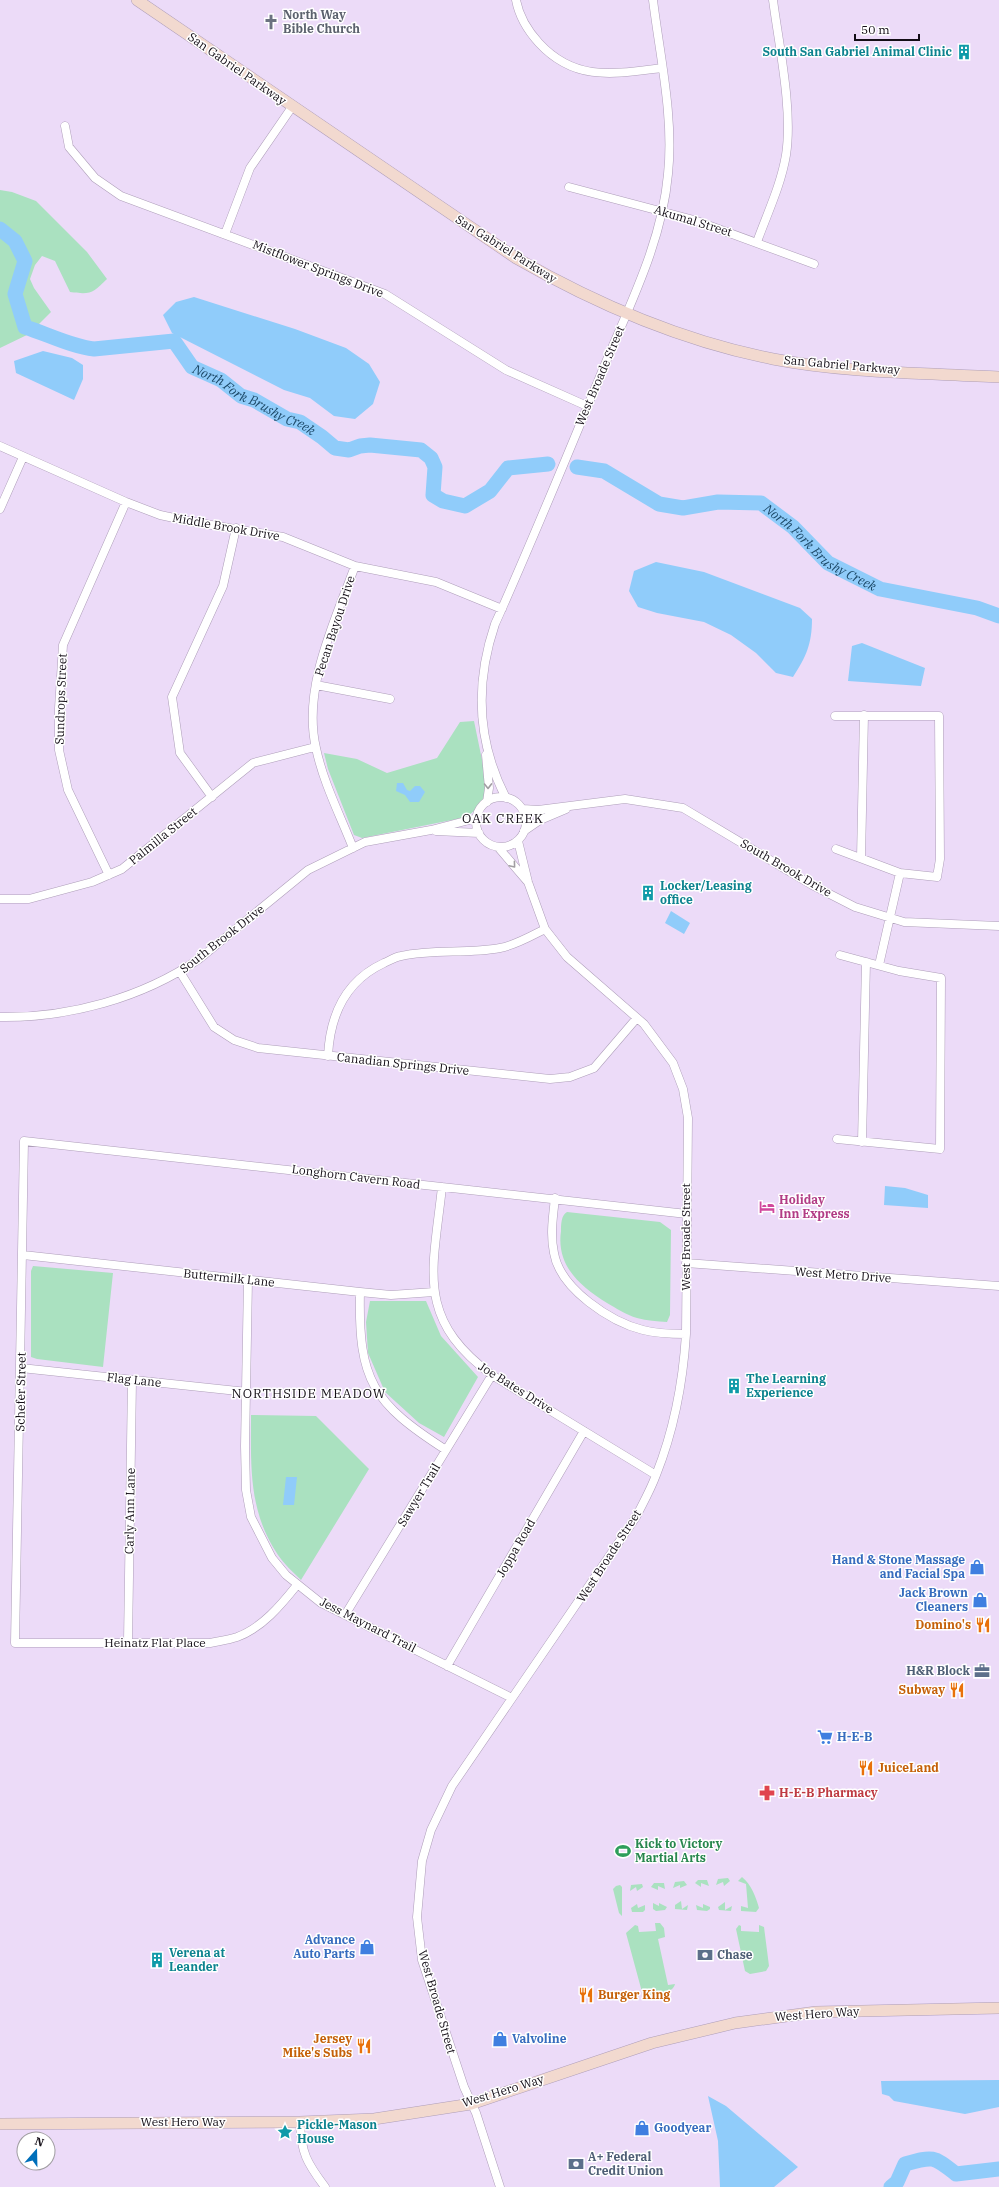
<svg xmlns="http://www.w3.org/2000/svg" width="999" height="2187" font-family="'IBM Plex Serif',serif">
	<rect width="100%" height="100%" fill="#ecdbf8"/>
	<!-- green -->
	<path fill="#aae1c0" d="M0,190L12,192L36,201L87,252L107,279C93,293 91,295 70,292L55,261L42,256L35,265L30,279L34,288L51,312L29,334L0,348Z
		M474,721L487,784L484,799L474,811L467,817L362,838L354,835L328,769L324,753L357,759L387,773L437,758L460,722Z
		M567,1212L660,1222L671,1230L670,1315L667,1322C657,1321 647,1321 637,1318C626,1315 616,1308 607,1303C580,1286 556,1266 561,1231C561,1225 561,1215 567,1212Z
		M33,1266L113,1273L103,1367L37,1359L31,1357V1271Z
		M370,1301H426L441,1336L478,1377L444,1437L419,1423L385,1392L368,1353L366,1322Z
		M251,1415L316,1416L369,1469L301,1580C293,1572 284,1564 278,1555C248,1511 251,1465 251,1415Z
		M742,1877C751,1884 756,1897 759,1908L756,1912L741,1911V1906L748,1908L746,1884L738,1881Z
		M728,1878L730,1881L724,1886L723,1882L716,1885L718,1879Z
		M698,1880H707L709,1886L701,1883V1887L695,1883Z
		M684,1881L687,1885L680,1888V1885L673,1888L675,1882Z
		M654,1883H664L665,1889L658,1886V1890L651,1887Z
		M642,1884L643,1887L637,1891L636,1887L630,1891L631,1885Z
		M620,1885L622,1887V1916L619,1913L613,1889L616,1886Z
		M681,1901L682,1909L688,1905L687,1910L675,1909V1905Z
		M725,1902V1910L732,1906L731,1911L719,1910L718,1907Z
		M653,1903L659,1906V1903L667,1907L665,1910L656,1911L653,1909Z
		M637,1904L638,1908L645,1905V1910L643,1912H632L631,1908Z
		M703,1904L710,1907V1909L707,1911L697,1910L696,1905L703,1908Z
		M655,1923H660L664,1928L665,1937L658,1939L668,1985L675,1984C673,1994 655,1994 647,1995L642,1992L626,1933L635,1925L638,1926L639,1932L656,1931Z
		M739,1925L741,1926V1931L759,1932V1925L764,1927L769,1966L766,1971L750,1974L745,1971L736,1929Z"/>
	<!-- water -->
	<path fill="#90ccfa" d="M194,297L295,329L346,348L369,364L380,382L373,404L355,419L334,416L310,398L284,390L172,333L163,315L176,302Z
		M43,351L72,358L83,365V379L74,400L16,373L14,361Z
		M656,562L704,572L800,608L812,619C812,644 806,657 793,677L776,673L756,653L731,635L704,622L657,613L638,607L629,591L634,571Z
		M862,643L925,668L921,686L848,681L852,646Z
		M397,783H403L407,790L410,791L415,786H420L425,792L419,802H410L405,795L396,791Z
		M671,911L690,923L684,934L665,923Z
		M885,1186L905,1188L928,1195V1208L884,1205Z
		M286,1477H297L294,1505H283Z
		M999,2080V2107L965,2114L894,2101L889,2096L882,2094L881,2081Z
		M708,2096L726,2106L798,2167L774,2187H720L718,2141Z"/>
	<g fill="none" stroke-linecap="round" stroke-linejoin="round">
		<!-- river -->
		<g stroke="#90ccfa" stroke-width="15">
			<path id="s1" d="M0,229L15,241L25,261L15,294L25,327C47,334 73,347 94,349L174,341L192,367L221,380L241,396L254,400L287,419L300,422L322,437L335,448L349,450L360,446L370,445L421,450L431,458L435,467L433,495L443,501L465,506L490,491L508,468L548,464"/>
			<path id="s2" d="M577,467L604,471L659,504L683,508L718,502L761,503L793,527L828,563L880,589L977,608L999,616"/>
			<path d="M891,2187L897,2182L905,2164C934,2156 933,2156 956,2174L999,2169"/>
		</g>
		<defs>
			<path id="street" d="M516,0C519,16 528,31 539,43C575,82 614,74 662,68
				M65,126L69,147L95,178L121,196L385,294L506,370L587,406
				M569,187L694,220L814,264
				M225,234L250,168L292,107
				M757,242C767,214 781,185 786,155C793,110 779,46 773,0
				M0,446L126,502L160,515L188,521L283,537L355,566L436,582L502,609
				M0,509L23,457
				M316,685L390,699
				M835,716H939L940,859L937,877L900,873L836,849
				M486,755L489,788L487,802
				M212,797L180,753L172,697L223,586L236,528
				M476 822a25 25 0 1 1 50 0a25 25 0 1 1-50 0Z
				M506,798C477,742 475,683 495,624C532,542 566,458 601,374C627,310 662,244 668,174C674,117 660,57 653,0
				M523,809L538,810L625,799L683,808L812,885L855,907L904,922L999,926
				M436,831L479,833
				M524,831L540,820L566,809
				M498,847L527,881
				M353,848C340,815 323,782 316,748C302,688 335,621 355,566
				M861,858L864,715
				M109,875L68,790L59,750V708L63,645L126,502
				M0,899H29L92,882L122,869L253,763L315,747
				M879,965L900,873
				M180,972L214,1027L234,1040L258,1048L550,1079L570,1077L594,1068L636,1019
				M0,1017C69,1018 142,998 199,959L308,870L365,842L431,830L477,818
				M328,1056C330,1015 345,981 384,963C389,961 395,957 401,956C433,949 468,954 500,948C516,945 531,936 545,929
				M837,1139L940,1149L941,978L899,971L840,955
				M862,1142L866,962
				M442,1187C433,1271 415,1318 492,1375L656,1475
				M555,1198C553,1216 550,1235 554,1253C560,1289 611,1322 643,1330C658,1334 672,1334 686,1334
				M23,1255L360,1292L391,1295L434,1292
				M686,1263L999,1286
				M248,1280L245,1446L246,1490L251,1517L272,1558L286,1575L321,1603L512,1698
				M360,1292C358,1381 373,1403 446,1450
				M21,1368L247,1392
				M297,1585C281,1605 262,1628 237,1637C228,1640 219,1641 210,1643H15L24,1141L687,1214
				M345,1615L492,1375
				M128,1642L132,1380
				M447,1666L584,1431
				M300,2122C301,2153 307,2163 325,2187
				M500,2187L476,2113L464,2087L422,1960L417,1917L422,1861L431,1830L452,1786L636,1517C643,1503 651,1489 656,1475C674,1430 683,1382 686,1334L688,1118L683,1089L673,1063L644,1024L567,957L545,929L528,882L518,841"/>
			<path id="secondary" d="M137,0L516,258C596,304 682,341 773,359C845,373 926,373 999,377
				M0,2124L300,2122L374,2119L471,2104L652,2043L735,2023L816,2012L999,2008"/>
		</defs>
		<!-- street casing -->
		<use href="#street" stroke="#ae9eb9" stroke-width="9"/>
		<!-- secondary casing -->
		<use href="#secondary" stroke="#ae9eb9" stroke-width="12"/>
		<!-- street -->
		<use href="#street" stroke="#fff" stroke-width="8"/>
		<!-- secondary -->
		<use href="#secondary" stroke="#f2d9cf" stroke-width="11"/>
	</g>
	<!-- one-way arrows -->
	<defs><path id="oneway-chevron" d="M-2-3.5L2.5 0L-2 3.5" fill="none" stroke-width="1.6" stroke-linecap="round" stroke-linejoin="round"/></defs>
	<g stroke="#a19ea2">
		<use href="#oneway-chevron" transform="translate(488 786) rotate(89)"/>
		<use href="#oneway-chevron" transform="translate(513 865) rotate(50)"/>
	</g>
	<!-- icons -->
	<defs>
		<symbol id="church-bare" viewBox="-9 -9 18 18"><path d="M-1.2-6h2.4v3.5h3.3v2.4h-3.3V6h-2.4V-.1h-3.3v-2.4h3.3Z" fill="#6b7280" stroke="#fff" stroke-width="2.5" paint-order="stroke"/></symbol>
		<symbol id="building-bare" viewBox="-9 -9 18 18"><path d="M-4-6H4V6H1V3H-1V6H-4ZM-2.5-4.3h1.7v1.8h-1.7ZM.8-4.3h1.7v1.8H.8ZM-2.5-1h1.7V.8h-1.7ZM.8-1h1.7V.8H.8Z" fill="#0f9aa8" stroke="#fff" stroke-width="2.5" paint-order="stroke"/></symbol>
		<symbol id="hotel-bare" viewBox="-9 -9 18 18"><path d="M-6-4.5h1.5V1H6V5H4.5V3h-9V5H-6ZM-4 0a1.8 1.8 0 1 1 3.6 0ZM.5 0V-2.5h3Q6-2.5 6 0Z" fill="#d1479c" stroke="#fff" stroke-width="2.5" paint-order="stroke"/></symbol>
		<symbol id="shop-bare" viewBox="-9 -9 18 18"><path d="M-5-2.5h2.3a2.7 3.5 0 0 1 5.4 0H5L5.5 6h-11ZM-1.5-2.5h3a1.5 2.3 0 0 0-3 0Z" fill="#3f7fe0" stroke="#fff" stroke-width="2.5" paint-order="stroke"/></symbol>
		<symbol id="restaurant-bare" viewBox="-9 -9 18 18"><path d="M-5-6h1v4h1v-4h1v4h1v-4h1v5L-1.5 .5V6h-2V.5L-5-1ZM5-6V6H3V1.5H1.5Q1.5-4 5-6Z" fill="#e8710a" stroke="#fff" stroke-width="2.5" paint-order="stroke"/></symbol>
		<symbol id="office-bare" viewBox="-9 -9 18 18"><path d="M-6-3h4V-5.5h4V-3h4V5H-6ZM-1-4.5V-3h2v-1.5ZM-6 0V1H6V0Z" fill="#5c6f8a" stroke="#fff" stroke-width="2.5" paint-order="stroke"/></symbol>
		<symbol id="supermarket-bare" viewBox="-9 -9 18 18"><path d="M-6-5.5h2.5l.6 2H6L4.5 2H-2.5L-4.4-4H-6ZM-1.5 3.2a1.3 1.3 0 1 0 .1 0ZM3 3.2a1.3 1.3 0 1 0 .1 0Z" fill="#3f7fe0" stroke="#fff" stroke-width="2.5" paint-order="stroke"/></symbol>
		<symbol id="pharmacy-bare" viewBox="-9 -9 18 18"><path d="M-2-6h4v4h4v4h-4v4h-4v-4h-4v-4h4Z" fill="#e0444e" stroke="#fff" stroke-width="2.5" paint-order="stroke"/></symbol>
		<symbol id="stadium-bare" viewBox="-9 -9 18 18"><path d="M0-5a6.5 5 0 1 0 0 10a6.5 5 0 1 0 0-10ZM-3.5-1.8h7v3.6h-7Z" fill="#2e9e5b" stroke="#fff" stroke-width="2.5" paint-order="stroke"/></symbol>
		<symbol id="bank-bare" viewBox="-9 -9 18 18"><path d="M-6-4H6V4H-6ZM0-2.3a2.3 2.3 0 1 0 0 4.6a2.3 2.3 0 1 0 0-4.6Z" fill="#5c6f8a" stroke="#fff" stroke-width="2.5" paint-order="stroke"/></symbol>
		<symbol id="sight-bare" viewBox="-9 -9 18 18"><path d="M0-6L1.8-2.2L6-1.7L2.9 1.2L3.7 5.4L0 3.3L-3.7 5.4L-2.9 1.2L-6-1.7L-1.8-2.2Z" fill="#0f9aa8" stroke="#fff" stroke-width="2.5" paint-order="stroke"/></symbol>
	</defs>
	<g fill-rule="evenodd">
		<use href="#church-bare" x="260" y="11" width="22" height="22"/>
		<use href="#building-bare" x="953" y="41" width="22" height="22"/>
		<use href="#building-bare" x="637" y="882" width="22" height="22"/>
		<use href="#hotel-bare" x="756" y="1196" width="22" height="22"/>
		<use href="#building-bare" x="723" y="1375" width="22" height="22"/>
		<use href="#shop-bare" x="966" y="1556" width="22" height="22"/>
		<use href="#shop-bare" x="969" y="1589" width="22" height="22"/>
		<use href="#restaurant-bare" x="972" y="1614" width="22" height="22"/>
		<use href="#office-bare" x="971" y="1660" width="22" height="22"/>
		<use href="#restaurant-bare" x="946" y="1679" width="22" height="22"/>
		<use href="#supermarket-bare" x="814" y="1726" width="22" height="22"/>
		<use href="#restaurant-bare" x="855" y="1757" width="22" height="22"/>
		<use href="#pharmacy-bare" x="756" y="1782" width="22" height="22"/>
		<use href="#stadium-bare" x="612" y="1840" width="22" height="22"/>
		<use href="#shop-bare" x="356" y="1936" width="22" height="22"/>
		<use href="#bank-bare" x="694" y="1944" width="22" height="22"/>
		<use href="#building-bare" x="146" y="1949" width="22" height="22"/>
		<use href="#restaurant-bare" x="575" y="1984" width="22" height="22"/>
		<use href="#shop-bare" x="489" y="2028" width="22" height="22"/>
		<use href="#restaurant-bare" x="353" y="2035" width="22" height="22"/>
		<use href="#shop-bare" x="631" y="2117" width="22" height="22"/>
		<use href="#sight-bare" x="274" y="2121" width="22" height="22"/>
		<use href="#bank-bare" x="565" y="2153" width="22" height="22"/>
	</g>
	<g text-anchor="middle" stroke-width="3" stroke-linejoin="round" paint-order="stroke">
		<!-- worship labels -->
		<g font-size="12" font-weight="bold" fill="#5b616d" stroke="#fff" text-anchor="start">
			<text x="283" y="19">North Way<tspan x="283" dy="14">Bible Church</tspan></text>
		</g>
		<!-- culture labels -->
		<g font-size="12" font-weight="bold" fill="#0d838f" stroke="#fff" text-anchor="start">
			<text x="952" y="56" text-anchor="end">South San Gabriel Animal Clinic</text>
			<text x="660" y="890">Locker/Leasing<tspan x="660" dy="14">office</tspan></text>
			<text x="746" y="1383">The Learning<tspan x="746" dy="14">Experience</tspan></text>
			<text x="169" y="1957">Verena at<tspan x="169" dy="14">Leander</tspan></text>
			<text x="297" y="2129">Pickle-Mason<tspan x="297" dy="14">House</tspan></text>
		</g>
		<!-- street labels -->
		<g font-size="12" fill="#130d16" stroke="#fff">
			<text transform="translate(237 69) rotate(35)" y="4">San Gabriel Parkway</text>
			<text transform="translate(693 221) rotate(17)" y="4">Akumal Street</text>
			<text transform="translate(506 249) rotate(32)" y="4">San Gabriel Parkway</text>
			<text transform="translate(318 269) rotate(21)" y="4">Mistflower Springs Drive</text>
			<text transform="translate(842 365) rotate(5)" y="4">San Gabriel Parkway</text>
			<text transform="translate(600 376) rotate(-67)" y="4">West Broade Street</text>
			<text transform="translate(226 527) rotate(10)" y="4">Middle Brook Drive</text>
			<text transform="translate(335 626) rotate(-72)" y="4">Pecan Bayou Drive</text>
			<text transform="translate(61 699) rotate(-88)" y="4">Sundrops Street</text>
			<text transform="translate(163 836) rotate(-39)" y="4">Palmilla Street</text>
			<text transform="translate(786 868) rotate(30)" y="4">South Brook Drive</text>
			<text transform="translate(222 939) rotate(-38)" y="4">South Brook Drive</text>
			<text transform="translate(403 1064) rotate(6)" y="4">Canadian Springs Drive</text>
			<text transform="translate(356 1177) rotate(7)" y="4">Longhorn Cavern Road</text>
			<text transform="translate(686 1237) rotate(-90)" y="4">West Broade Street</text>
			<text transform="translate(843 1275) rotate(4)" y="4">West Metro Drive</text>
			<text transform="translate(229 1278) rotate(6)" y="4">Buttermilk Lane</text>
			<text transform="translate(134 1380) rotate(6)" y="4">Flag Lane</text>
			<text transform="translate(516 1388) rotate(32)" y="4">Joe Bates Drive</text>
			<text transform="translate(21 1392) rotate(-89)" y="4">Schefer Street</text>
			<text transform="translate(419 1495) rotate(-59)" y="4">Sawyer Trail</text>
			<text transform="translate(130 1511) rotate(-89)" y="4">Carly Ann Lane</text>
			<text transform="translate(516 1548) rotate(-60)" y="4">Joppa Road</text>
			<text transform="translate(609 1556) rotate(-57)" y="4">West Broade Street</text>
			<text transform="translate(368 1625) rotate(27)" y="4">Jess Maynard Trail</text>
			<text x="155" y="1647">Heinatz Flat Place</text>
			<text transform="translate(437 2002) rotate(74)" y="4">West Broade Street</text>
			<text transform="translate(817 2014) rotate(-4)" y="4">West Hero Way</text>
			<text transform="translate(503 2091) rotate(-17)" y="4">West Hero Way</text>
			<text x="183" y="2126">West Hero Way</text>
		</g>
		<!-- hotel labels -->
		<g font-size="12" font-weight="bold" fill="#b23c85" stroke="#fff" text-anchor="start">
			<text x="779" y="1204">Holiday<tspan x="779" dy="14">Inn Express</tspan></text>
		</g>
		<!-- shop labels -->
		<g font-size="12" font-weight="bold" fill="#366cbe" stroke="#fff" text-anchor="end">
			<text x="965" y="1564">Hand &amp; Stone Massage<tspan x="965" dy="14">and Facial Spa</tspan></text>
			<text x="968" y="1597">Jack Brown<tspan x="968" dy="14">Cleaners</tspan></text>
			<text x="837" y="1741" text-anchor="start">H-E-B</text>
			<text x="355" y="1944">Advance<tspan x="355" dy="14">Auto Parts</tspan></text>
			<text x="512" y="2043" text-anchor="start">Valvoline</text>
			<text x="654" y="2132" text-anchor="start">Goodyear</text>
		</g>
		<!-- food labels -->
		<g font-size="12" font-weight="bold" fill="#c56008" stroke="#fff" text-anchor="end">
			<text x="971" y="1629">Domino's</text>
			<text x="945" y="1694">Subway</text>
			<text x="878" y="1772" text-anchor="start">JuiceLand</text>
			<text x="598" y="1999" text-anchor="start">Burger King</text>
			<text x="352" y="2043">Jersey<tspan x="352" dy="14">Mike's Subs</tspan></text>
		</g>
		<!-- service labels -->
		<g font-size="12" font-weight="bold" fill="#4e5e75" stroke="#fff" text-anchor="start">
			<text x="970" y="1675" text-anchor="end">H&amp;R Block</text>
			<text x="717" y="1959">Chase</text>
			<text x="588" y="2161">A+ Federal<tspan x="588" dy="14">Credit Union</tspan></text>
		</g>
		<!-- health labels -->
		<g font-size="12" font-weight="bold" fill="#be3a42" stroke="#fff" text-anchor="start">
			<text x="779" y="1797">H-E-B Pharmacy</text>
		</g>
		<!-- leisure labels -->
		<g font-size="12" font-weight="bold" fill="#27864d" stroke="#fff" text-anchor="start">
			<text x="635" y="1848">Kick to Victory<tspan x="635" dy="14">Martial Arts</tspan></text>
		</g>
		<!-- water labels -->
		<g font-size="13" font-style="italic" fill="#1c4968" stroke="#fff">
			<text dy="5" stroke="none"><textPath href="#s1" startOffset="366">North Fork Brushy Creek</textPath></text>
			<text dy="5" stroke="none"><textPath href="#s2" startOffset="269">North Fork Brushy Creek</textPath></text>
		</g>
		<!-- neighbourhood labels -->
		<g font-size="13" letter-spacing="1" fill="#130d16" stroke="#fff">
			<text x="503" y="823">OAK CREEK</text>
			<text x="309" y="1398">NORTHSIDE MEADOW</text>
		</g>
	</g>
	<!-- north arrow -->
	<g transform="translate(36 2151) rotate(20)"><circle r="19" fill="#ffffff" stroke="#a19ea2"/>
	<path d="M0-3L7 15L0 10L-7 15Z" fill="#006fba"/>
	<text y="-6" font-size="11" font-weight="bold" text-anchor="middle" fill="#130d16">N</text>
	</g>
	<!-- scale -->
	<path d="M855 34v6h64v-6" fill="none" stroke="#130d16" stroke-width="2"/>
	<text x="861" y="34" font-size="12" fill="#130d16" stroke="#ffffff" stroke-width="3" paint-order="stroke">50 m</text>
</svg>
